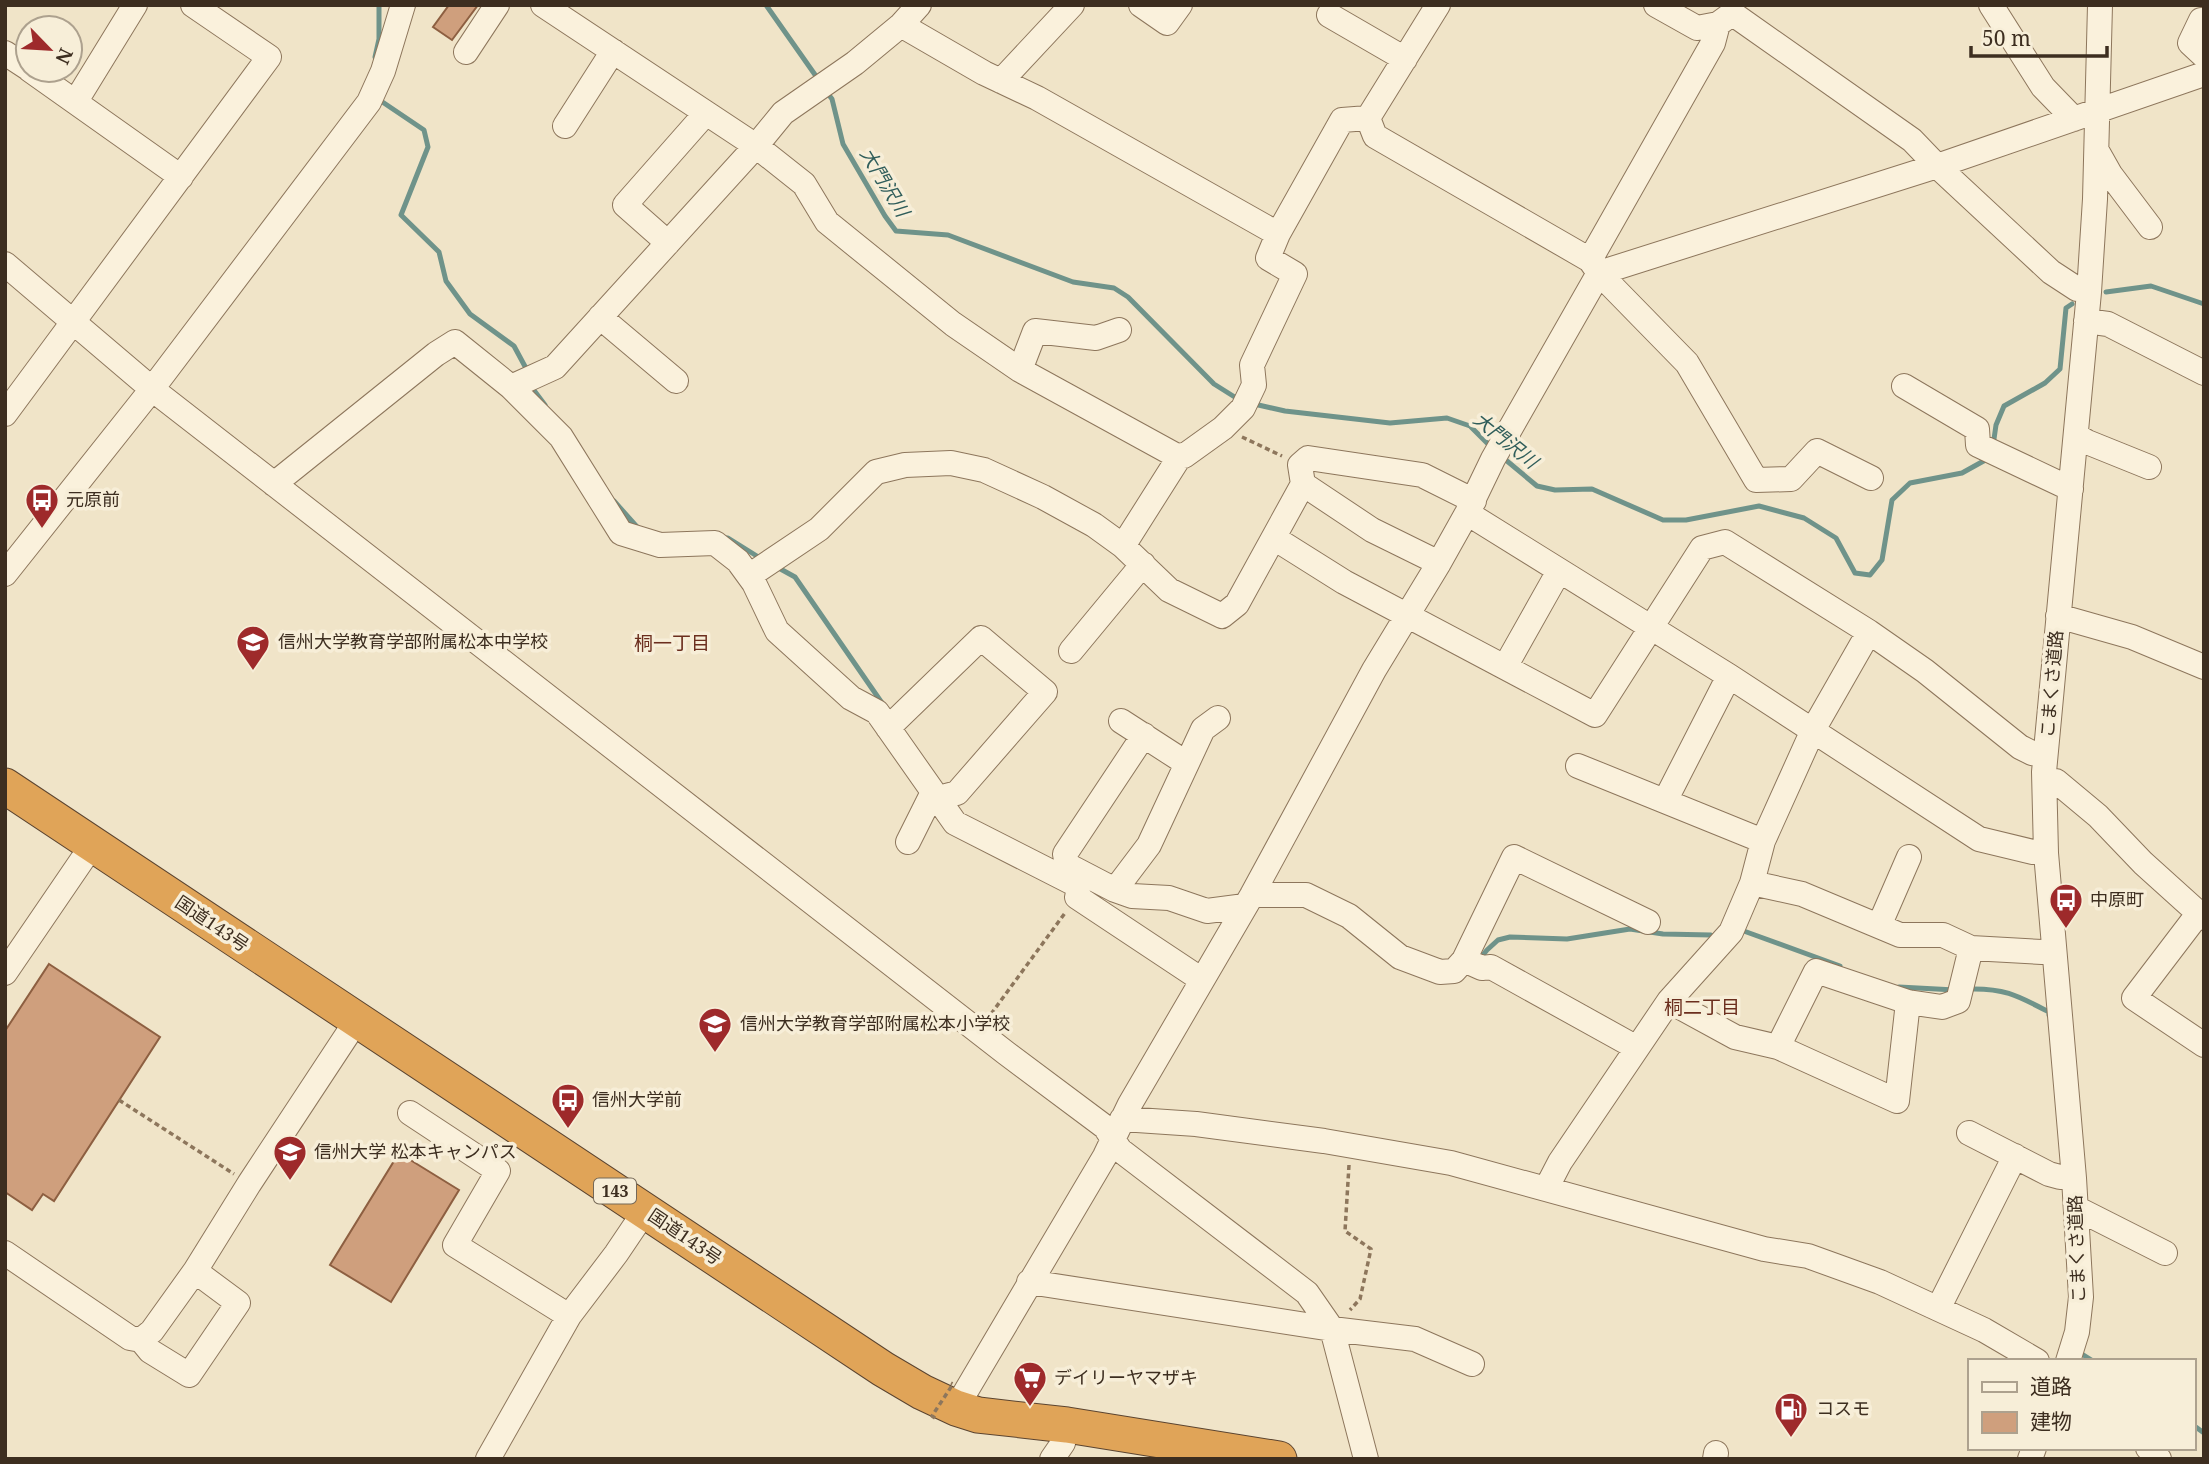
<svg xmlns="http://www.w3.org/2000/svg" width="2209" height="1464" font-family="'Noto Serif','Noto Sans JP',serif">
	<rect width="100%" height="100%" fill="#f0e4c8"/>
	<g fill="none" stroke-linecap="round" stroke-linejoin="round">
		<!-- stream -->
		<path stroke="#6f938a" stroke-width="5" d="M766,5L818,79
			M375,57L379,39V5
			M825,90L832,99L843,144L885,216L896,231L948,235L1073,282L1114,288L1128,297L1214,384L1241,401
			M378,99L424,130L428,147L401,215L439,252L446,281L470,314L514,346L528,372
			M2106,292L2151,286L2204,304
			M533,389L545,405
			M1254,404L1285,411L1390,423L1447,418L1470,426L1491,447
			M1993,446L1996,425L2004,406L2045,383L2060,369L2066,308L2072,304
			M1501,456L1537,486L1555,490L1592,489L1663,520H1686L1759,506L1804,518L1836,538L1855,573L1870,575L1882,560L1892,500L1910,483L1962,473L1989,458
			M614,501L638,528
			M723,538H728L760,558
			M775,566L795,577L882,703
			M1741,930L1840,966
			M1479,960L1487,950L1498,940L1510,937L1567,939L1630,929L1663,934L1711,935
			M1899,987L1955,990
			M1969,989C2005,988 2018,996 2049,1012V1015
			M2077,1351L2093,1361
			M2193,1425L2204,1433"/>
	</g>
	<!-- building -->
	<path fill="#cf9f7d" stroke="#8d5f41" stroke-width="2" d="M449,5H478L452,40L433,27Z
		M49,964L160,1037L54,1201L43,1194L32,1210L5,1192V1031Z
		M399,1153L459,1190L391,1302L330,1265Z"/>
	<g fill="none" stroke-linecap="round" stroke-linejoin="round">
		<defs>
			<path id="minor" d="M543,5L756,146L804,184L827,222L953,324L1020,370L1175,455L1184,456L1223,428L1243,408L1254,385L1252,365L1295,274L1268,258L1278,234L1342,120L1368,118
				M1141,5L1167,23L1180,5
				M1656,5L1697,28L1718,24L1729,16
				M1991,5L2043,87L2074,119
				M1733,14L1912,140L1937,166L2051,272L2077,289
				M1329,15L1405,59
				M2201,20L2190,43L2204,56
				M901,25L984,73L1037,98L1278,234
				M466,52L497,5
				M5,53L28,68
				M30,70L181,177
				M1001,81L1072,5
				M76,101L135,5
				M1368,118L1375,136L1590,260L1599,273L1687,363L1756,480L1791,479L1817,451L1871,478
				M1368,118L1438,5
				M565,126L613,51
				M2097,151L2110,174L2150,227
				M668,243L625,205L706,113
				M1590,260L1713,43L1718,24
				M5,264L152,389L1006,1053L1105,1127L1120,1150L1307,1293L1332,1329L1366,1459
				M600,317L676,381
				M2086,321L2108,324L2204,373
				M1020,370L1035,331L1096,338L1119,330
				M1904,386L1977,429L1978,445L2071,489
				M511,387L555,367L756,146L783,113L855,63L901,25L919,5
				M5,414L269,57L193,5
				M2076,435L2087,442L2149,467
				M274,484L436,354L455,342L511,387L561,437L621,533L660,545L715,543L738,561L754,583L777,631L851,698L877,712L955,823L1071,882L1091,878
				M1303,484L1372,530L1439,563
				M1467,513L1729,676L1979,839L2033,852
				M1274,538L1344,582L1595,715L1702,548L1725,542L1869,632L1925,671L2020,747L2032,753L2045,756
				M1123,546L1180,456
				M5,574L152,389L369,102L383,71L403,5
				M749,576L819,529L876,472L905,465L951,463L984,470L1043,497L1094,525L1123,546L1169,590L1222,616L1237,604L1303,484L1300,465L1308,458L1422,475L1474,501
				M2058,616L2132,637L2204,667
				M1071,651L1143,564
				M1505,667L1559,571
				M1121,721L1186,763
				M888,728L981,638L1045,692L957,793L938,798
				M1144,735L1065,854L1067,865L1115,890L1132,896L1169,898L1207,911L1245,906
				M1578,766L1763,841
				M2056,781L2098,816L2143,863L2204,918
				M1665,801L1729,676
				M908,842L933,792
				M1752,883L1802,894L1900,935H1943L1971,948L2042,952L2053,950
				M1115,890L1149,845L1203,729L1218,718
				M1252,895H1306L1349,916L1400,957L1440,972L1454,971L1464,960L1514,857L1648,922
				M1077,897L1202,980
				M2198,914L2134,998L2204,1045
				M1879,926L1909,857
				M1464,960L1482,968L1491,967L1637,1048
				M5,973L93,844
				M1669,1001L1735,1037L1778,1047L1897,1101L1908,1002
				M1778,1047L1816,971L1908,1002L1942,1007L1958,1001L1971,948
				M410,1113L498,1171L455,1245L569,1316
				M1122,1119L1196,1124L1324,1141L1451,1163L1764,1249L1808,1256L1880,1282L1984,1330L2037,1361
				M1969,1133L2049,1174L2060,1177
				M1546,1189L1560,1162L1669,1001L1731,932L1752,883L1763,841L1813,730L1869,632
				M2076,1208L2165,1253
				M5,1253L130,1338L141,1340L152,1331L195,1271L249,1184L357,1020
				M1029,1282L1332,1329L1415,1339L1472,1364
				M1939,1307L2015,1156
				M141,1340L150,1351L189,1375L238,1303L195,1271
				M2068,1361L2077,1332L2081,1297L2074,1178L2046,853L2044,772L2089,292L2095,199L2100,5
				M956,1408L1105,1156L1130,1104L1252,895L1374,670L1439,563L1467,513L1493,459L1599,273L1937,166L2204,74
				M2148,1448L2159,1459
				M488,1459L569,1316L616,1254L645,1211
				M1052,1459L1063,1443L1067,1425
				M1715,1459L1716,1453
				M2030,1459L2034,1448"/>
			<path id="highway" d="M5,786L883,1369L922,1392L956,1408L978,1415L1067,1425L1279,1459"/>
		</defs>
		<!-- minor casing -->
		<use href="#minor" stroke="#8d765c" stroke-width="26"/>
		<!-- highway casing -->
		<use href="#highway" stroke="#5b4430" stroke-width="37"/>
		<!-- path -->
		<path stroke="#8d765c" stroke-width="3.5" stroke-dasharray="5 3.5" stroke-linecap="butt" d="M1242,437L1282,456
			M991,1014L1065,913
			M119,1100L234,1174
			M1349,1165L1345,1231L1371,1249L1360,1299L1350,1310"/>
		<!-- minor -->
		<use href="#minor" stroke="#faf1dc" stroke-width="24"/>
		<!-- highway -->
		<use href="#highway" stroke="#e0a458" stroke-width="35"/>
		<!-- path-bridge -->
		<path stroke="#8d765c" stroke-width="3.5" stroke-dasharray="5 3.5" stroke-linecap="butt" d="M935,1418L932,1416L953,1384L951,1383"/>
	</g>
	<!-- icons -->
	<defs>
		<symbol id="bus-pin" viewBox="-11 -11 22 30"><path d="M0 17L-7.5 6A9.5 9.5 0 1 1 7.5 6Z" fill="#9e2a2b" stroke="#f7eed8"/><path d="M-5-6H5V4H4V6H2V4H-2V6H-4V4H-5ZM-3.5-4V0h7V-4ZM-3.5 1.2v1.5H-2V1.2ZM2 1.2v1.5H3.5V1.2Z" fill="#fff"/></symbol>
		<symbol id="school-pin" viewBox="-11 -11 22 30"><path d="M0 17L-7.5 6A9.5 9.5 0 1 1 7.5 6Z" fill="#9e2a2b" stroke="#f7eed8"/><path d="M0-5L7-2L0 1L-7-2ZM-4 1L0 2.5L4 1V4Q0 6-4 4Z" fill="#fff"/></symbol>
		<symbol id="university-pin" viewBox="-11 -11 22 30"><path d="M0 17L-7.5 6A9.5 9.5 0 1 1 7.5 6Z" fill="#9e2a2b" stroke="#f7eed8"/><path d="M0-5L7-2L0 1L-7-2ZM-4 1L0 2.5L4 1V4Q0 6-4 4Z" fill="#fff"/></symbol>
		<symbol id="supermarket-pin" viewBox="-11 -11 22 30"><path d="M0 17L-7.5 6A9.5 9.5 0 1 1 7.5 6Z" fill="#9e2a2b" stroke="#f7eed8"/><path d="M-6-5.5h2.5l.6 2H6L4.5 2H-2.5L-4.4-4H-6ZM-1.5 3.2a1.3 1.3 0 1 0 .1 0ZM3 3.2a1.3 1.3 0 1 0 .1 0Z" fill="#fff"/></symbol>
		<symbol id="fuel-pin" viewBox="-11 -11 22 30"><path d="M0 17L-7.5 6A9.5 9.5 0 1 1 7.5 6Z" fill="#9e2a2b" stroke="#f7eed8"/><path d="M-5.5-6h7V0h2V4h1.3V-2.5L3-4.5l.8-.8L6-3V5H2.5V1h-1V6h-7ZM-4.2-4.7v3.2H.2V-4.7Z" fill="#fff"/></symbol>
	</defs>
	<g fill-rule="evenodd">
		<use href="#bus-pin" x="23" y="481" width="38" height="52"/>
		<use href="#school-pin" x="234" y="623" width="38" height="52"/>
		<use href="#bus-pin" x="2047" y="881" width="38" height="52"/>
		<use href="#school-pin" x="696" y="1005" width="38" height="52"/>
		<use href="#bus-pin" x="549" y="1081" width="38" height="52"/>
		<use href="#university-pin" x="271" y="1133" width="38" height="52"/>
		<use href="#supermarket-pin" x="1011" y="1359" width="38" height="52"/>
		<use href="#fuel-pin" x="1772" y="1390" width="38" height="52"/>
	</g>
	<g text-anchor="middle" stroke-width="7" stroke-linejoin="round" paint-order="stroke">
		<!-- shield labels -->
		<rect fill="#f7eed8" stroke="#756857" stroke-width="2" x="594" y="1178.5" width="42" height="25" rx="5"/>
		<g font-size="16" font-weight="bold" fill="#3d2e20">
			<text x="615" y="1197">143</text>
		</g>
		<!-- poi labels -->
		<g font-size="18" fill="#3d2e20" stroke="#f7eed8" text-anchor="start">
			<text x="66" y="506">元原前</text>
			<text x="278" y="648">信州大学教育学部附属松本中学校</text>
			<text x="2090" y="906">中原町</text>
			<text x="740" y="1030">信州大学教育学部附属松本小学校</text>
			<text x="592" y="1106">信州大学前</text>
			<text x="314" y="1158">信州大学 松本キャンパス</text>
			<text x="1054" y="1384">デイリーヤマザキ</text>
			<text x="1816" y="1415">コスモ</text>
		</g>
		<!-- street labels -->
		<g font-size="18" fill="#3d2e20" stroke="#f7eed8">
			<text transform="translate(2052 684) rotate(-85)" y="6">こまくさ道路</text>
			<text transform="translate(212 924) rotate(34)" y="6">国道143号</text>
			<text transform="translate(685 1237) rotate(34)" y="6">国道143号</text>
			<text transform="translate(2077 1249) rotate(-92)" y="6">こまくさ道路</text>
		</g>
		<!-- water labels -->
		<g font-size="19" font-style="italic" fill="#2f5d5a" stroke="#f7eed8">
			<text transform="translate(885 182) rotate(59)" y="7">大門沢川</text>
			<text transform="translate(1506 440) rotate(39)" y="7">大門沢川</text>
		</g>
		<!-- neighbourhood labels -->
		<g font-size="19" fill="#6b2e1e" stroke="#f7eed8">
			<text x="672" y="650">桐一丁目</text>
			<text x="1702" y="1014">桐二丁目</text>
		</g>
	</g>
	<!-- border -->
	<rect width="2209" height="1464" fill="none" stroke="#3d2e20" stroke-width="14"/>
	<!-- legend -->
	<rect x="1968" y="1359" width="228" height="91" fill="#f7eed8" stroke="#ada18e" stroke-width="2"/>
	<rect x="1982" y="1382" width="35" height="10" fill="#faf1dc" stroke="#ada18e" stroke-width="2"/>
	<text x="2030" y="1394" font-size="21" fill="#3d2e20">道路</text>
	<rect x="1982" y="1412" width="35" height="21" fill="#cf9f7d" stroke="#ada18e" stroke-width="2"/>
	<text x="2030" y="1429" font-size="21" fill="#3d2e20">建物</text>
	<!-- north arrow -->
	<g transform="translate(49 49) rotate(115)"><circle r="33" fill="#f7eed8" stroke="#ada18e" stroke-width="2"/>
	<path d="M0-5L12 26L0 18L-12 26Z" fill="#9e2a2b"/>
	<text y="-10" font-size="19" font-weight="bold" text-anchor="middle" fill="#3d2e20">N</text>
	</g>
	<!-- scale -->
	<path d="M1971 46v10h136v-10" fill="none" stroke="#3d2e20" stroke-width="3.5"/>
	<text x="1982" y="46" font-size="21" fill="#3d2e20" stroke="#f7eed8" stroke-width="5" paint-order="stroke">50 m</text>
</svg>
